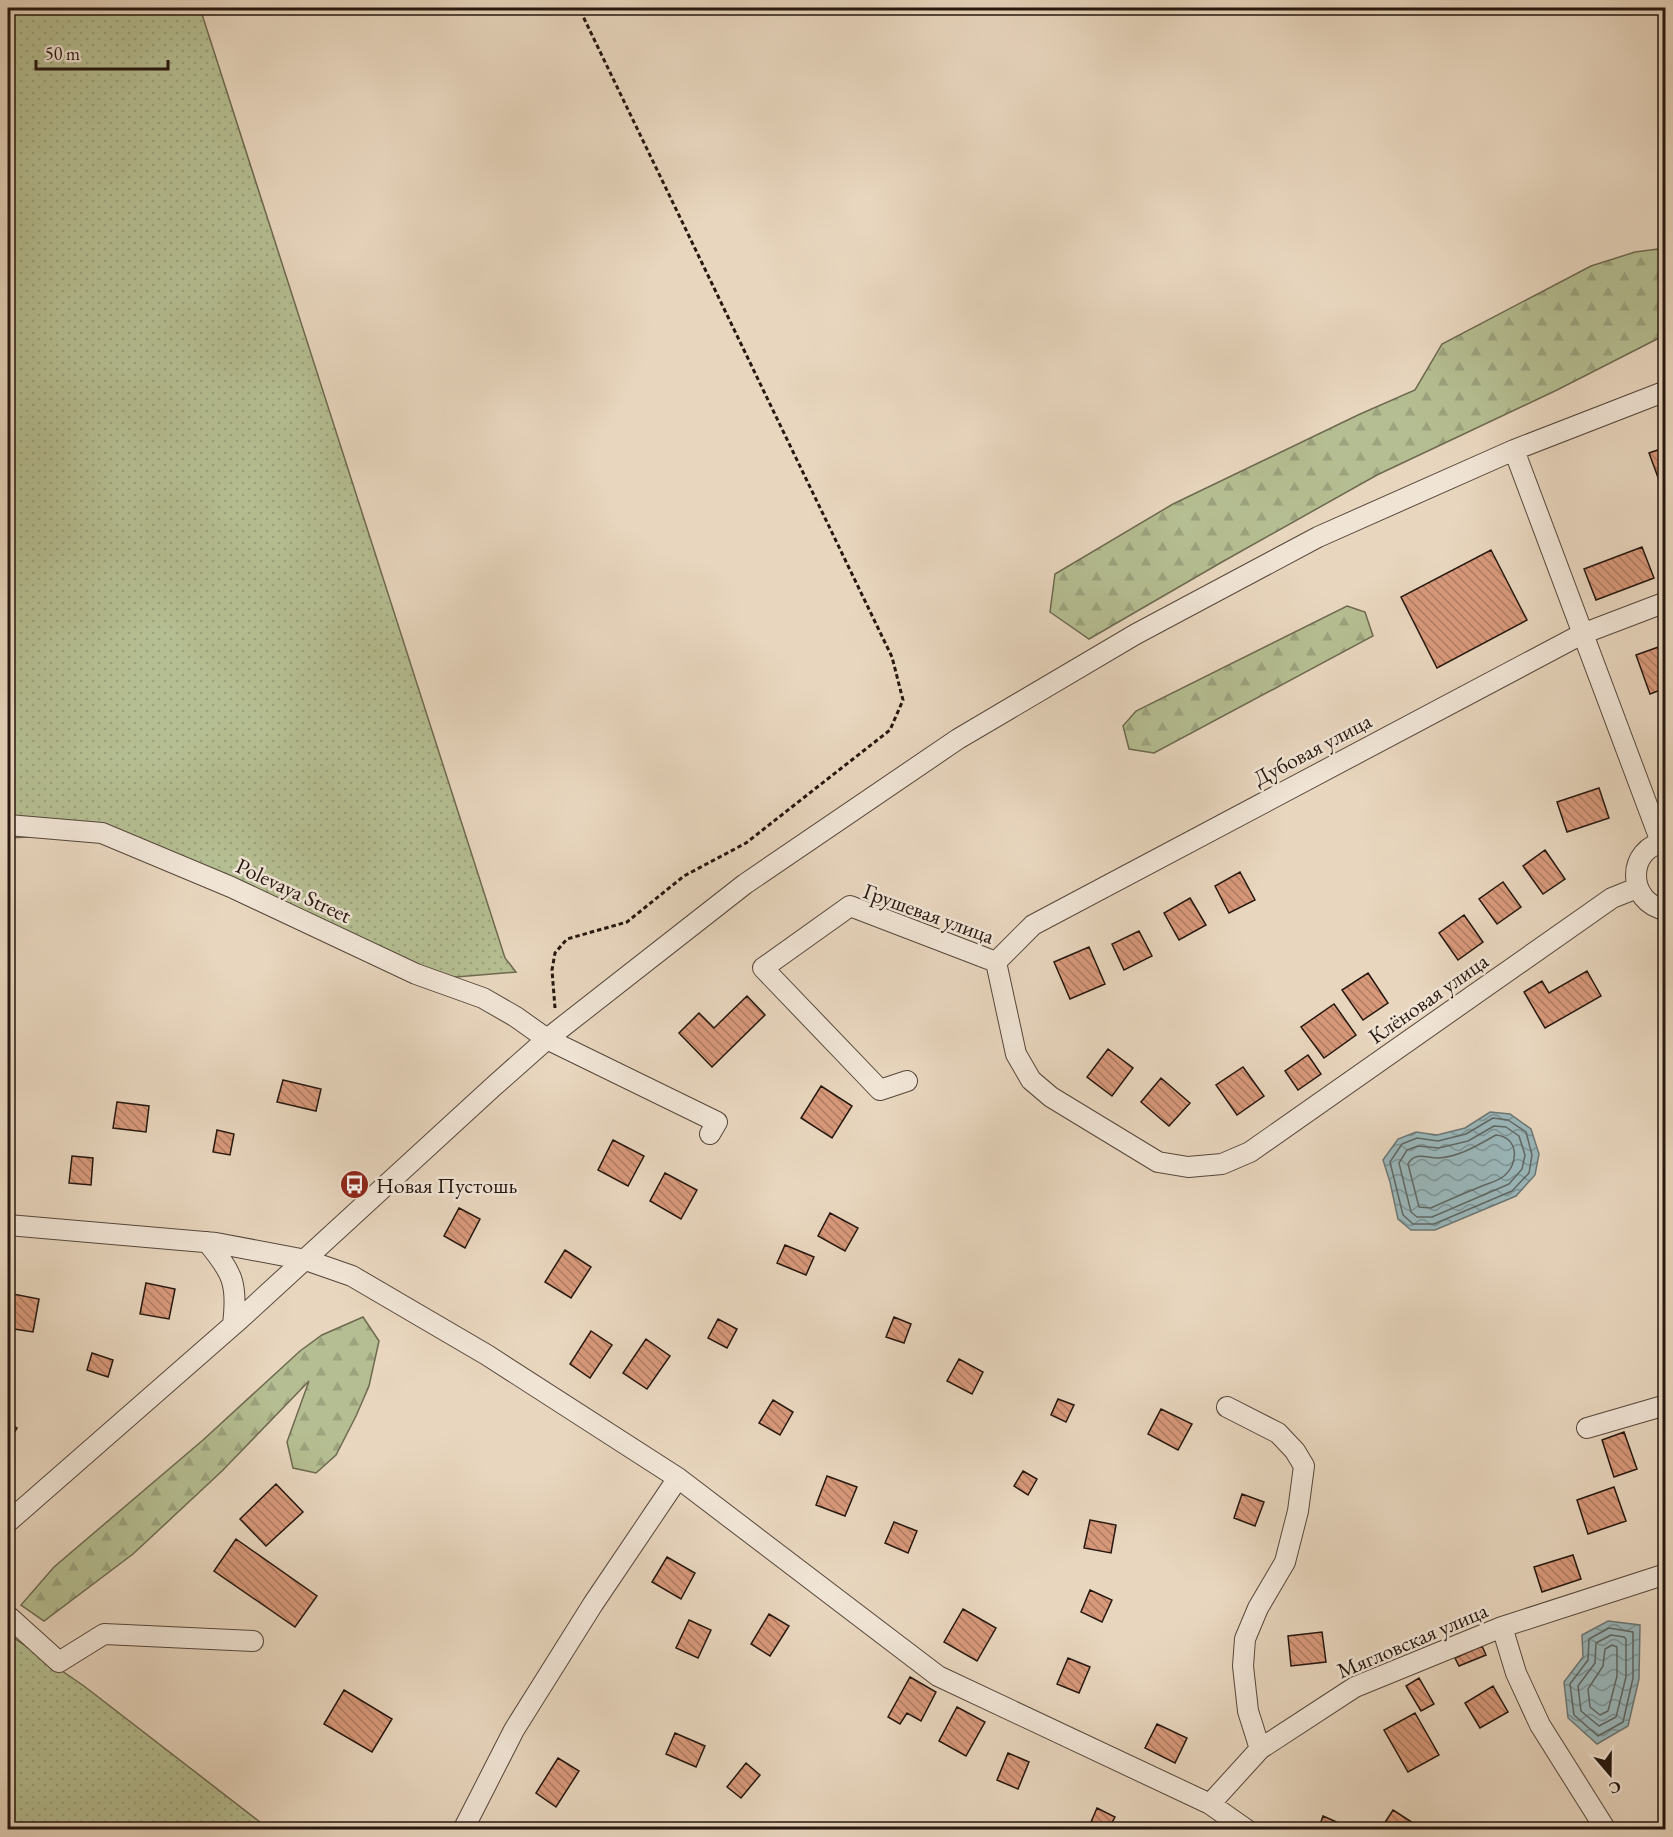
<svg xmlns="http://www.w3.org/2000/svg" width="1673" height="1837" font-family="'EB Garamond',serif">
	<defs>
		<pattern id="grass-dots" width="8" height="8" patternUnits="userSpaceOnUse" patternTransform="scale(1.5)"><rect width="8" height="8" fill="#b5be92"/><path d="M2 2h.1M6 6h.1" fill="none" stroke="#9ca37d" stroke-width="1.8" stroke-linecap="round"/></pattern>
		<pattern id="forest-firs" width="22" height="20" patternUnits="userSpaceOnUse" patternTransform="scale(1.5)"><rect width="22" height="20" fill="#b5be92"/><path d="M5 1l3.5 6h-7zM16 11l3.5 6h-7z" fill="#9ca37d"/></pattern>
		<pattern id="water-waves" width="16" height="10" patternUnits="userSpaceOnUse" patternTransform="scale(1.5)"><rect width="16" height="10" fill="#9ab7ba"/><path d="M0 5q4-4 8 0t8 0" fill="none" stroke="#7d9496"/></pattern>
		<pattern id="building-back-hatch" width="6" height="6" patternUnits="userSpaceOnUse" patternTransform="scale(1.5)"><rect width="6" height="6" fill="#d8997b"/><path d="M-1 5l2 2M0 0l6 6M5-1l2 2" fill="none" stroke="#af7c63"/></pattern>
	</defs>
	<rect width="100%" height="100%" fill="#e8d6be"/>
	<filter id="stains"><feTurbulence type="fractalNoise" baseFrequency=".00333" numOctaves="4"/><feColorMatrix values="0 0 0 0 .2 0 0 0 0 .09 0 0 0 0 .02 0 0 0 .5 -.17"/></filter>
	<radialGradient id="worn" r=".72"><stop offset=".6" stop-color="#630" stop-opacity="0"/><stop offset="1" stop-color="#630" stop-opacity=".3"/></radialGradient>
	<!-- grass -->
	<path fill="url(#grass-dots)" stroke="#6e6a50" stroke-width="1.5" d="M8,8H200L505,958L516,972L444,978L93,834L8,838Z
		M8,1634L84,1686L269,1829H8Z"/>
	<!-- forest -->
	<path fill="url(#forest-firs)" stroke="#6e6a50" stroke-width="1.5" d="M1665,248V335L1557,390L1377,475L1222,562L1089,639L1050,612L1055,574L1173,504L1358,415L1415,390L1442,344L1591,266L1635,252Z
		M1347,606L1365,612L1373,636L1154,753L1129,749L1123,726L1136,711Z
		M363,1317L379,1341L369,1386L356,1416L336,1455L316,1473L293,1468L287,1442L309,1381L222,1471L133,1554L44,1621L21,1605L54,1567L203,1440L300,1351L322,1335Z"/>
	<!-- water -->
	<path fill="url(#water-waves)" stroke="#6c7776" stroke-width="1.5" d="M1490,1112L1510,1114L1531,1129L1539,1154L1535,1175L1516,1196L1435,1230H1411L1398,1219L1390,1182L1383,1160L1398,1139L1416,1132L1437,1135L1465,1128Z
		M1608,1621L1640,1625L1639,1679L1628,1726L1597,1744L1568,1718L1564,1682L1583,1657L1582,1635Z"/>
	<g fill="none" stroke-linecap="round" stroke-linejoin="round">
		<!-- shore -->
		<path stroke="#606764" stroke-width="1.5" d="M1493,1118L1508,1120L1526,1132L1532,1155L1529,1173L1512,1191L1434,1224H1413L1403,1215L1390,1162L1402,1144L1417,1138L1438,1141L1466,1134Z
			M1494,1126L1506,1127L1519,1136L1525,1155L1522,1169L1509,1184L1432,1217H1417L1411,1212L1399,1163L1407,1150L1418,1146L1439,1148L1468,1141Z
			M1496,1135C1519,1137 1519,1164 1504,1176C1498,1181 1489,1183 1482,1186C1465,1193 1448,1200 1431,1208L1419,1207L1408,1164C1415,1151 1426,1158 1438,1158C1459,1157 1478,1145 1496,1135Z
			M1609,1628L1633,1632V1678L1623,1722L1598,1736L1574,1715L1570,1684L1588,1660L1589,1639Z
			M1611,1635L1624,1637L1626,1639V1677L1616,1717L1599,1726L1581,1711L1578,1686L1595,1663L1596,1643Z
			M1612,1645L1617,1647V1676L1608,1711L1600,1715L1590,1707L1588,1689L1603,1666L1605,1649Z"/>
	</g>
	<!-- building -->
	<path fill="url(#building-back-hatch)" stroke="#26170f" stroke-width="1.5" d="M1666,447V499L1649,453Z
		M1642,547L1654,578L1596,600L1584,569Z
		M1491,550L1527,620L1437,668L1401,597Z
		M1664,645L1666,649V688L1650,694L1636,655Z
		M1599,788L1609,818L1567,832L1557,802Z
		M1545,850L1565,879L1543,894L1523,866Z
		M1240,872L1255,900L1229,913L1215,886Z
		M1503,882L1521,907L1497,924L1479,899Z
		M1190,898L1206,925L1179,940L1164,913Z
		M1464,915L1483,942L1458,960L1439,933Z
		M1139,931L1152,956L1124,970L1112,944Z
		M1089,947L1105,984L1070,999L1054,962Z
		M1587,971L1601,996L1545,1028L1524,992L1542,981L1549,993Z
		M1368,973L1388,1003L1363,1020L1342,990Z
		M747,996L765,1015L712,1067L679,1033L699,1013L714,1028Z
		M1334,1004L1356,1035L1324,1058L1301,1027Z
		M1108,1049L1133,1068L1112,1096L1087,1077Z
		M1308,1055L1321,1074L1298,1090L1285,1071Z
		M1243,1067L1264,1096L1237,1115L1216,1085Z
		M1161,1078L1190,1103L1169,1126L1141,1102Z
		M283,1080L321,1089L316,1111L277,1102Z
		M821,1086L852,1106L832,1138L801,1118Z
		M117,1102L149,1106L146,1132L113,1128Z
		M217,1130L234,1134L230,1155L213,1152Z
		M613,1140L644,1156L628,1186L598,1170Z
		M72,1156L93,1158L91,1185L69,1183Z
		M665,1173L697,1190L681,1219L650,1201Z
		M459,1208L480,1219L465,1248L444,1236Z
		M830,1213L858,1228L845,1251L818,1236Z
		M785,1245L814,1257L806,1275L777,1263Z
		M565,1250L591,1267L571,1298L545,1282Z
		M146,1283L175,1289L169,1319L140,1314Z
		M8,1293L39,1299L33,1332L8,1328Z
		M894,1317L911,1324L904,1343L886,1337Z
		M718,1319L737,1329L727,1348L708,1338Z
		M591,1331L612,1345L590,1378L570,1364Z
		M646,1339L670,1356L647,1389L623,1373Z
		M92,1353L113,1360L108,1377L87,1370Z
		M959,1359L983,1372L972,1394L947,1381Z
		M1058,1399L1074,1405L1066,1422L1051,1415Z
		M773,1400L793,1412L780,1435L759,1423Z
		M1161,1409L1192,1424L1178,1450L1148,1434Z
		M8,1423L17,1428L8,1443Z
		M1624,1432L1637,1469L1614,1477L1602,1440Z
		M1023,1471L1037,1479L1028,1495L1014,1486Z
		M827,1476L857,1487L845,1516L816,1505Z
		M276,1484L303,1512L266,1546L240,1519Z
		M1614,1487L1626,1521L1588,1534L1577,1500Z
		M1242,1494L1264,1502L1255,1526L1234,1518Z
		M1090,1520L1116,1525L1111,1553L1084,1548Z
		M894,1522L917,1531L908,1553L885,1543Z
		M236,1539L317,1596L295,1627L214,1571Z
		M1573,1555L1581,1579L1542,1592L1534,1567Z
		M667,1557L695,1573L681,1599L652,1582Z
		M1090,1590L1112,1600L1102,1622L1081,1612Z
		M963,1609L996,1628L977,1661L944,1642Z
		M769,1614L789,1626L770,1656L751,1644Z
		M689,1620L711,1630L698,1658L676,1648Z
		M1322,1632L1326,1662L1291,1666L1288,1636Z
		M1482,1646L1486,1655L1459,1666L1455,1658Z
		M1068,1658L1090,1667L1079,1693L1057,1684Z
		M910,1677L936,1692L921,1721L907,1713L900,1724L888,1717Z
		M1419,1678L1434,1704L1421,1711L1406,1686Z
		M1493,1686L1508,1712L1480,1728L1465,1703Z
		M344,1690L392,1719L372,1752L324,1724Z
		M957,1707L985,1722L966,1756L939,1741Z
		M1415,1713L1439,1755L1408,1772L1384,1730Z
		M1157,1724L1187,1738L1175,1763L1145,1748Z
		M675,1733L705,1746L696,1767L666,1754Z
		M1008,1753L1029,1762L1018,1789L997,1780Z
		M558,1758L579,1771L556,1807L536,1793Z
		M746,1763L760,1775L741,1798L727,1787Z
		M1097,1808L1115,1817L1108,1830L1088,1829Z
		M1393,1810L1424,1830H1380Z
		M1323,1816L1341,1824L1339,1830H1318Z"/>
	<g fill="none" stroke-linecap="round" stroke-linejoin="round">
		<defs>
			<path id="minor" d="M1514,450L1661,842
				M8,825L102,833L231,887L416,974L483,998L516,1017L547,1039L717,1122L710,1134
				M1666,842C1626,847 1626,903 1666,910
				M996,962L1033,925L1582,634L1666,602
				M907,1081L880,1090L763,968L850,906L996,962L1016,1054L1031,1080L1051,1097L1158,1162L1188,1167L1222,1164L1250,1152L1612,898L1637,888
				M8,1225L216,1243L306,1260L352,1276L487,1355L678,1478L938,1676L1210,1804L1247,1830
				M207,1242C233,1273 238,1284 233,1325
				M1227,1407L1278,1433L1295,1451L1304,1466L1298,1511L1285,1562L1258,1608L1245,1639L1243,1666L1248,1711L1260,1749
				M1587,1428L1666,1405
				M8,1522L240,1319L494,1086L547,1039L745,884L958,739L1136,634L1318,537L1514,450L1666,391
				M8,1616L59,1662L104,1634L253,1641
				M1502,1627L1516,1673L1540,1725L1606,1830
				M1210,1804L1260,1749L1355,1687L1502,1627L1666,1574
				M463,1830L514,1730L593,1604L678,1478"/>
		</defs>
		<!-- minor casing -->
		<use href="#minor" stroke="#56473b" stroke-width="22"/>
		<!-- path -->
		<path stroke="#26170f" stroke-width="3" stroke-dasharray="4.5 3" stroke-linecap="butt" d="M555,1008L552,970L555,953L567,939L627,922L684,876L746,843L890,730L903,700L892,657L579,8"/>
		<!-- minor -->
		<use href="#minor" stroke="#f0e4d5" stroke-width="20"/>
	</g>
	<!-- icons -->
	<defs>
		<symbol id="bus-disc" viewBox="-11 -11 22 22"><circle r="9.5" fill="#8f2418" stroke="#f0e4d5"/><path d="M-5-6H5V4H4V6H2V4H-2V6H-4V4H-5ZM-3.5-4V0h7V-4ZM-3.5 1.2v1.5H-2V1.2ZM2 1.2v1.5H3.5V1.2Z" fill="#fff"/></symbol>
	</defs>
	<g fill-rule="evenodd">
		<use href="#bus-disc" x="338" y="1168" width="33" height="33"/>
	</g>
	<g text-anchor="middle" stroke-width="5" stroke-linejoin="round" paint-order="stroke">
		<!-- street labels -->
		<g font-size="22" fill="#26170f" stroke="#f0e4d5">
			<text transform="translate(1312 749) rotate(-28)" y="8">Дубовая улица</text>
			<text transform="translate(294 890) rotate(25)" y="8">Polevaya Street</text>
			<text transform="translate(929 913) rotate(20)" y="8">Грушевая улица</text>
			<text transform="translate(1428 998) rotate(-35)" y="8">Клёновая улица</text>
			<text transform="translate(1412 1640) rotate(-23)" y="8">Мягловская улица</text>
		</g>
		<!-- poi labels -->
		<g font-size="22" fill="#26170f" stroke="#f0e4d5" text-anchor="start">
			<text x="376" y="1193">Новая Пустошь</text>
		</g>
	</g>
	<!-- margin -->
	<rect width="1673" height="1837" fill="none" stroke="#e8d6be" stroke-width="30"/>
	<rect x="9" y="9" width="1655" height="1819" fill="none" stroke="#26170f" stroke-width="3"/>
	<rect x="15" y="15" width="1643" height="1807" fill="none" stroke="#26170f" stroke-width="1.5"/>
	<!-- north arrow -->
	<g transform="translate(1610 1774) rotate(160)" stroke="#f0e4d5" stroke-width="4.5" paint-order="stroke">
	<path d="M0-4.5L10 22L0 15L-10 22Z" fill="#26170f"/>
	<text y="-9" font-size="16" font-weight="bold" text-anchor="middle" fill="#26170f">С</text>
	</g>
	<!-- scale -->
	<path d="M36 60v9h132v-9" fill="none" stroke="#26170f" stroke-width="3"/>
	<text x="45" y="60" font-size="18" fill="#26170f" stroke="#f0e4d5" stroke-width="4.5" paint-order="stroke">50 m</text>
	<rect width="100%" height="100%" filter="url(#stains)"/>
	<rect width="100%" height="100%" fill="url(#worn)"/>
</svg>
